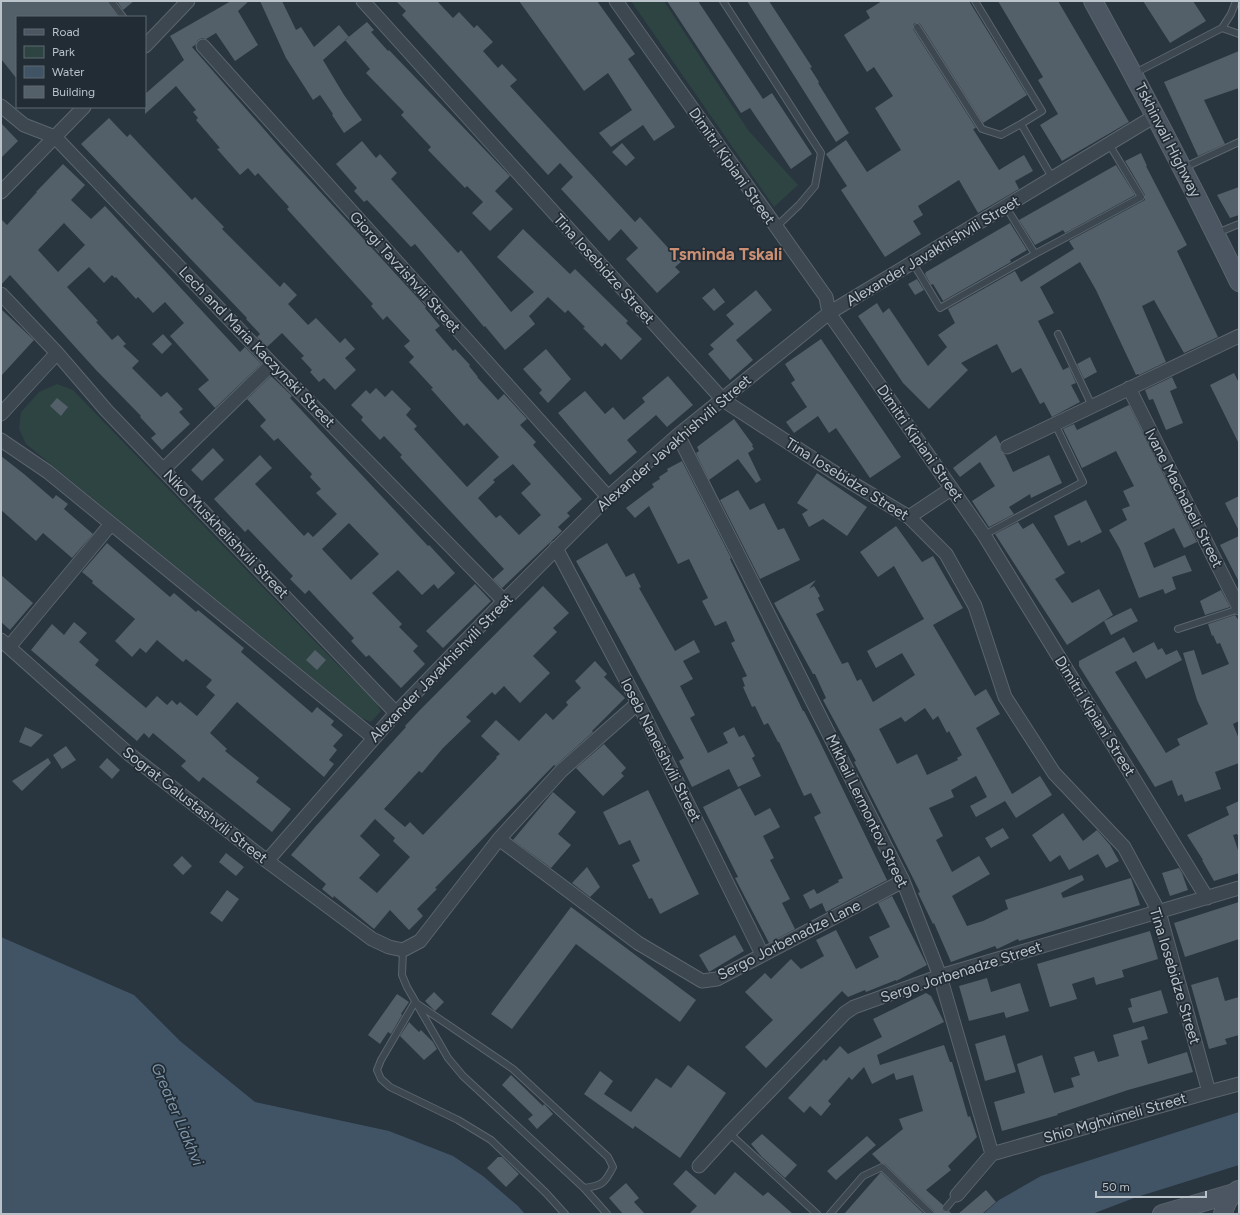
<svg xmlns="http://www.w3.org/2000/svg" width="1240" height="1215" font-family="Figtree,sans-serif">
	<rect width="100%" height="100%" fill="#29353f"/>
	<!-- green -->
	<path fill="#2e4442" d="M631,1H664L748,130L798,185L774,207Z
		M57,384L73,390L332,659L375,701L381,711L371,722L361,718L26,444L19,429L21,412L39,392Z"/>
	<!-- water -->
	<path fill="#415466" d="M1,937L134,995L180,1041L255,1102L389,1131L453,1156L483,1176L518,1206L525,1214H1Z
		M1239,1112V1165L1134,1198L1092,1214H983L999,1200L1041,1176Z"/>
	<!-- building -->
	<path fill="#53606a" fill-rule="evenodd" d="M1,1H107L117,16L115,17H17V79L1,59Z
		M117,1H134L123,10Z
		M231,1H249L238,11L258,45L235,61L216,33L206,39L202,38L198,40L195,45L192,47L283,151L426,307L425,308L440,326L435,330L453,351L455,349L470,365L469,366L478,377H477L498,400L504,394L527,419L520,425L536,442L533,445L582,499L567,513L570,516L558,527L562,531L502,588L493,579L504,569L400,457L402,455L384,436L380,440L361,420L363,417L351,405L366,390L370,394L376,388L385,397L392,390L411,409L406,415L417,426L414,429L467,487L499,457L467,423L464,426L431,389L433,388L409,362L414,357L404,346L410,341L387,316L383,320L371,306L373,304L287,209L289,207L258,173L255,176L248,168L240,175L217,149L220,148L196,120L198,118L193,112L196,110L176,86L145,114V94L184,60L170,36ZM513,464L531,484L521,493L541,515L519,535L500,515L496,518L478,498L495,482L493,480Z
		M260,1H282L296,30L301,27L314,47L339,25L349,37L323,60L344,95L362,120L344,133L332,115L333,114L320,95L313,100L286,58Z
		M396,1H437L453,18L459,12L474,28L477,25L493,42L483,51L498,68L502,64L517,80L510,86L635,222L640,217L681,262L675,267L680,272L657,293L626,259L638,248L621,229L609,241L561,189L573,177L560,163L548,175L402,15L406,11Z
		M519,1H597L635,54L628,59L675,127L654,141L643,125L611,147L599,133L632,110L608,73L584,91Z
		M667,1H698L763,99L772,93L812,154L791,169L750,108L741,113Z
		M747,1H769L812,67L810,68L819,82L818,83L849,133L836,142Z
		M882,1H969L1027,95L983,123L921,25L919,23H915L913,25V29L976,128L973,129L999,170L1024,155L1033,171L1015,181L1019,189L978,213L959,180L918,206L923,215L913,221L921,234L885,257L841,190L847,186L826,154L846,140L867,172L901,150L875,108L893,96L874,67L867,72L844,35L870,18L866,11Z
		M998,1H1058L1129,122L1062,161L1040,125L1058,114L1038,80L1043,77Z
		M1143,1H1193L1206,21L1170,43Z
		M367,22L374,30L371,32L388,51L389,50L510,176L495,191L513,209L490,231L472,213L483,202L467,186L465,188L428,150L431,147L401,115L404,112L366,73L370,69L345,40Z
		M1239,51V88L1204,100L1225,144L1198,156L1164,82Z
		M109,118L127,137L130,134L192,200L195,197L224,227L222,229L280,287L284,282L297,295L288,304L308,325L316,318L340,343L345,338L355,349L345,358L356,370L335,390L324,378L319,382L310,372L312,370L301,358L304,356L282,333L267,347L257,337L260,334L246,319L247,318L81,144Z
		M1,123L18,141L1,158Z
		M362,141L376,158L380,154L397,173L391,179L458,253L461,250L511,312L534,292L497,257L523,229L570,274L575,269L628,321L626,323L642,339L621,360L605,343L602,347L583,328L585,327L568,310L565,313L548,297L529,316L535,324L505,350L485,326L484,327L415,244L411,247L367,200L364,202L354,191L357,188L336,164Z
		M622,143L635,158L626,166L612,152Z
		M1141,153L1147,166H1146L1187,245L1177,251L1218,337L1184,353L1154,300L1142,306L1166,362L1139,375L1138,374L1136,375L1096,290L1080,262L1040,287L1054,313L1038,321L1063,370L1069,367L1076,383L1071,385L1080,402L1052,417L1044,402L1040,404L1021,368L1012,373L997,344L961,363L968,370L929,409L903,383L858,316L877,303L883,313L889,308L928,366L947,347L938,335L955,323L948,309L1015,271L1021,282L1074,249L1069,241L1145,200V195L1125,161Z
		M63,164L85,185L71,200L91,219L105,206L240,352L245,347L261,364L215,408L198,389L209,380L170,336L184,323L165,302L153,313L138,297L136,299L116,277L115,278L112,275L104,283L89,267L67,287L98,321L96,322L112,340L118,335L126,344L123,346L139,361L132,368L161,397L167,392L183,409L179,412L190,424L162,450L151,438L156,434L140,417L141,416L96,370L10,275L1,285V219L7,225L37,192H36ZM64,223L85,245L58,272L38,250Z
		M1116,165L1135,195L1065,233L1063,230L1035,245L1019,220Z
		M1239,187V215L1230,218L1217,195Z
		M1010,223L1027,250L1010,260L1011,262L943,301L942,299L933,284L931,285L925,274L926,272Z
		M917,279L924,290L915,295L908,284Z
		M714,288L725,302L714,311L702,298Z
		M756,290L772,310L736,340L753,360L730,380L708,354L714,349L710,345L734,324L726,315Z
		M1,309L34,340L1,376Z
		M163,334L172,344L162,354L152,344Z
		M821,339L901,457L870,478L836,428L829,433L818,416L794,433L786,422L807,407L791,383L795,380L785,364Z
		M546,349L571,379L548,403L539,393L542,390L523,369Z
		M1090,357L1097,372L1084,379L1077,364Z
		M1234,373L1239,383V444L1210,385Z
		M271,376L292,396L290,398L428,546L429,545L455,573L438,589L434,584L422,595L398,570L372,593L402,624L399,627L418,646L413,651L425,664L401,688L369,655L366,657L351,641L354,638L309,590L305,594L290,579L293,576L248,529L245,532L214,499L260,455L272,468L255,484L304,536L308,532L313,537L337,514L316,493L321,489L310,477L312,474L278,438L274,441L260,426L266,420L247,399ZM349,523L379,554L351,580L322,549Z
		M668,376L693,405L667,427L656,415L627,440L637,452L610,475L558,413L585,391L605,414L613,407L624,420L645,402L642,398Z
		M1172,377L1177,388L1170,391L1183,423L1166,430L1153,399L1149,400L1145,390Z
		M57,398L68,407L61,416L50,406Z
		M1129,405L1197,542L1184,548L1174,528L1144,543L1154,568L1185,555L1192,571L1172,577L1176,589L1165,594L1163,589L1139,598L1120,549L1109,530L1127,520L1122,509L1130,506L1123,491L1134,486L1116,451L1082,468L1063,429L1074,424L1077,430Z
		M734,419L753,445L752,446L754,449L748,453L761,480L756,483L738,459L709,480L696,453L699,451L697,447Z
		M996,435L1000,443V450L1005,455L1013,472L1049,455L1062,483L1031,498L1030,494L1009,507L1014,514L989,527L972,501L995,486L980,462L960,477L953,468Z
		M213,448L224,460L202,481L191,470Z
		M1,456L24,474L53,499L56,495L68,504L64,509L93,534L72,558L43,533L36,541L1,510Z
		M682,461L731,558L730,559L803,711H804L819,740L887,880L826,912L822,903L810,909L803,895L814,889L817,894L839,882L838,880L843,878L814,817L821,813L811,793L804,796L779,742H778L768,723L764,725L755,706L752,707L743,687L745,686L742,678L747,676L731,643L735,641L726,621L715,626L702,601L708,598L689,559L678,564L649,506L635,518L626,508L654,487L652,484L660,479L659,477L668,471L667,469Z
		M817,473L867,507L847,536L823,519L809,527L802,514L808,510L797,503Z
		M738,490L750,510L764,503L778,530L784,528L800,560L760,579L720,500Z
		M1239,496V531L1225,503Z
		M1086,500L1102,532L1081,543L1080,540L1068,546L1054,516Z
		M1018,522L1023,529L1033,523L1065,573L1055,579L1072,603L1099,589L1113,615L1067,645L995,534Z
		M896,526L922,562L933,556L963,608L933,625L975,696L986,689L1000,714L976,728L1012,794L1040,776L1052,795L1016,818L1005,801L976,817L970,806L987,797L976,776L951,790L954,797L929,808L943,836L936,840L952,872L979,856L990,874L952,896L967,926L983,921L1008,909L1005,900L1082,875L1084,880L1061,893L1063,898L1131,878L1140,905L1019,941L1018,939L997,949L995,946L951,962L934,923L933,924L918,893L920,892L854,762L856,761L823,700L826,698L815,674H813L774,603L816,580L809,589L814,586L820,596L818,598L824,610L816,614L842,664L848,662L857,681L861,679L873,702L915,675L902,653L876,668L867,651L924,619L894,566L878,577L860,552ZM925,708L933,720L938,716L947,733L949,731L962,755L957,758L958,760L927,775L917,754L897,764L879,729L901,717L905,722Z
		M1239,536V582L1220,545Z
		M107,543L170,597L174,593L196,612L198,610L244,648L241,652L312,713L317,707L334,721L331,725L343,735L333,746L337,750L329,760L334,764L324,777L237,702L210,733L227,749L225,751L259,778L256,782L291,809L272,832L203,777L199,782L181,766L186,761L153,733L149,738L144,733L137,741L31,650L52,624L64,635L74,622L87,633L79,642L99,660L95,665L146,708L157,696L167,705L172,700L177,705L180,702L197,716L215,695L206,687L212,680L186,659L183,662L157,640L146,653L140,648L132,657L115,641L135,619L92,583L93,581L82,572Z
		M607,543L626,577L634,573L641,587L639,588L675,651L694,640L700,652L683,661L693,679L680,686L695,715L690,718L708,753L728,743L723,733L734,727L739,737L744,735L755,756L752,758L761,776L738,787L729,769L692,787L679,761L684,758L618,636L576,561Z
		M1,575L33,603L10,630L1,622Z
		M475,584L491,601L443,648L426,631Z
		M543,586L569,613L553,628L557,632L533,656L550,673L520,703L504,686L495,695L492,692L466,717L471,721L443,748L422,773L419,771L384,809L405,827L410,822L423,835L497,758L496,757L500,754L481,736L496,720L519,741L546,713L553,720L568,705L566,702L581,688L575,681L595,661L607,674L604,677L625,698L592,731L593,732L555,766L554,765L435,888L437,889L417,909L423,916L409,930L390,910L374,929L334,896L333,898L322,889L326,884L291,855L315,827L406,727L405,726L419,711ZM375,819L395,838L393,841L410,857L377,893L359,878L380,855L360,836Z
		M1221,590L1230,607L1205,615L1200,601Z
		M1131,608L1138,621L1111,635L1104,621Z
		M1235,615L1239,621V721L1233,724L1239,739V763L1215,772L1221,789L1185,802L1182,794L1178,796L1172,780L1155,787L1079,666V661L1124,637L1133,653L1154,642L1158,650L1162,648L1166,655L1177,650L1182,660L1146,679L1136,661L1115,672L1166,753L1180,745L1177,739L1208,724L1197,700L1183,653L1194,650L1202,675L1229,664L1220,643L1217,644L1213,635L1212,636L1208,624Z
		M315,650L326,660L317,670L306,660Z
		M25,727L43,735L31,747L19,742Z
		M604,744L626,768L621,773L624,776L603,796L576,768Z
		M66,746L76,760L62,769L53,755Z
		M48,758L51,763L22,791L12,781Z
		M107,758L120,770L112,779L99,767Z
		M740,788L755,816L770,808L780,827L763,836L774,858L770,860L790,899L782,903L795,929L769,943L735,878L738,877L703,807Z
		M648,790L699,894L660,914L652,898L649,899L632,865L640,861L630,840L619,845L603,812Z
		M553,792L576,812L558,834L571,845L551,868L513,840Z
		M1239,801V837L1237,834L1233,835L1239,853V873L1214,881L1202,860H1203L1187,835L1229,815L1226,807Z
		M1063,813L1083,841L1097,830L1110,845L1119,861L1106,868L1098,854L1069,870L1060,855L1050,862L1032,835Z
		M1003,828L1009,838L991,848L985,838Z
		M226,853L244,867L236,876L219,862Z
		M182,856L192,866L183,875L173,865Z
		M587,867L600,887L590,897L572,883Z
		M1179,868L1182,873L1188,890L1170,896L1162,873Z
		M227,890L239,899L222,922L210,913Z
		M892,896L927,965L896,981V980L866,992L865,990L848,997L842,991L766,1068L745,1047L773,1020L745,992L765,973L771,979L791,959L801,969L824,956L816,940L836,930L856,969L879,957L869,937L890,927L878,903Z
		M1239,902V939L1185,957L1174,923Z
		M571,907L696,1000L680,1022L576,944L512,1029L491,1014Z
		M1150,931L1158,959L1122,970L1124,977L1096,985L1094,977L1072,984L1077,999L1050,1007L1037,964Z
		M735,935L744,951L709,972L699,955Z
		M1218,977L1225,1001L1239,997V1035L1225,1039L1227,1044L1209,1049L1191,985Z
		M987,978L991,992L1020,983L1029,1011L1006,1018L1004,1012L969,1021L959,986Z
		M1161,990L1168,1013L1133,1023L1128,1008L1132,1007L1130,999Z
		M434,992L444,1002L435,1011L425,1001Z
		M926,993L931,996L944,1022L877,1055L880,1065L944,1045L950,1062H952L968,1117L970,1116L977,1137L948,1166L951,1170L926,1190L943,1205L942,1208L943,1211L946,1212L949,1211L952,1214H935L934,1211L885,1164L881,1163L872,1154L903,1129L899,1119L923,1111L913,1075L896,1080L894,1073L872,1084L864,1067L852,1080L849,1077L828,1101L831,1104L821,1116L810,1106L804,1113L788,1098L824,1059L826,1061L840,1046L848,1054L882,1037L873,1019Z
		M397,994L409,1002L401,1014L402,1015L391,1034L388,1032L380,1044L368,1035Z
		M409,1022L419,1032L421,1030L433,1042L437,1049L424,1060L400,1036Z
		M1144,1026L1148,1039L1141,1041L1148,1064L1187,1052L1193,1072L1128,1090L1057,1114L1058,1115L1002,1131L994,1102L1025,1093L1017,1064L1042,1055L1054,1093L1074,1087L1071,1078L1080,1075L1074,1057L1094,1051L1098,1062L1119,1056L1113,1035Z
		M1005,1035L1016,1072L985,1081L975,1044Z
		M688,1065L726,1093L680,1158L635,1126L633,1129L584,1094L600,1071L613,1081L604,1094L631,1112L656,1078L671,1088Z
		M511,1075L543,1106L544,1104L553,1114L537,1129L528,1119L533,1115L502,1085Z
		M762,1134L797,1165L785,1178L762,1157L751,1144Z
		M867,1136L876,1145L836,1180L827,1171Z
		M498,1157H502L519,1174L506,1187L487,1168Z
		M686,1170L715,1195L735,1172L763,1196L768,1192L793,1214H689L697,1206L673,1184Z
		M881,1172L924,1214H844Z
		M626,1183L639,1198L634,1202L645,1214H623L609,1198Z
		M986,1190L996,1202L982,1214H958Z"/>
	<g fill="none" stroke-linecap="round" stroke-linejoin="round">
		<defs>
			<path id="lane" d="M111,1L123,17
				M723,1L821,153L815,186L799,205L776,227
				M975,1L1042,111L1021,124L1053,179
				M917,27L982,129L1001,135L1021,124
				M1222,28L1239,34
				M1135,73L1222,28L1231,14L1236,1
				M1183,168L1239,142
				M1006,207L1035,254L1141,197L1109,144
				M1217,233L1239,224
				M913,263L940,308L1035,254
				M1058,334L1092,406
				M984,535L1083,482L1055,424
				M1178,629L1239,609
				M403,950L402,975L407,987L448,1058L463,1076L584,1188L607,1214
				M415,1002L381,1060L377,1070L381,1079L390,1087L458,1120L491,1140L546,1193L565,1214
				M416,1003L513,1069L608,1157L613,1167C605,1183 602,1186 584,1188
				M729,1133L817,1214
				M946,1208L957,1195
				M830,1214L863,1176L882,1167L931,1214"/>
			<path id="street" d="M363,1L723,400L832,471L909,517L946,554L975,606L1005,697L1054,773L1124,847L1159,912L1209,1092
				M616,1L826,297L829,313L984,535L1207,898
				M145,46L188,1
				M203,46L608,497
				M1,106L24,125L55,137L272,364L504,601
				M1,192L84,107
				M1,294L57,353L106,410L396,713
				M1129,388L1239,608
				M1,414L57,353
				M678,435L903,881L940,976L992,1154L957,1195
				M1,440L48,472L374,738
				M1007,447L1239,336
				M164,469L272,364
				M909,517L951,489
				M556,548L638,703L762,954
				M1,640L129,754L267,861L372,939L389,947L403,950L420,941L499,839L562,770L638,703
				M9,647L111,524
				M499,839L638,943L702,981L717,979L903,881
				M267,861L396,713L504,601L608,497L678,435L829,313L1155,116
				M992,1154L1209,1092L1239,1084
				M699,1166L729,1133L845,1013L854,1007L940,976L1239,888"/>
			<path id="secondary" d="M1093,1C1144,93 1193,187 1239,282
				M1162,1214L1234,1193
				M1223,1214C1225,1204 1229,1196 1238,1190"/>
		</defs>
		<!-- lane casing -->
		<use href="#lane" stroke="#5b656d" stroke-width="8"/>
		<!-- street casing -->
		<use href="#street" stroke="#5b656d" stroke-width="15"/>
		<!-- secondary casing -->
		<use href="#secondary" stroke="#5b656d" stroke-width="20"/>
		<!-- lane -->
		<use href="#lane" stroke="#3d474f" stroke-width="6"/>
		<!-- street -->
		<use href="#street" stroke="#3d474f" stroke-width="13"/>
		<!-- secondary -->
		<use href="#secondary" stroke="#4c5662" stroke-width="18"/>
	</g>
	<g text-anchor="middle" stroke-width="3.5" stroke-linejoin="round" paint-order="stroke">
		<!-- street labels -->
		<g font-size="15" fill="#bac2ca" stroke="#222c35">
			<text transform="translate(1168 140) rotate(63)" y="5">Tskhinvali Highway</text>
			<text transform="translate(732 166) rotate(55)" y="5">Dimitri Kipiani Street</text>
			<text transform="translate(933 251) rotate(-31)" y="5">Alexander Javakhishvili Street</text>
			<text transform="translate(604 269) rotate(48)" y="5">Tina Iosebidze Street</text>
			<text transform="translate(405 272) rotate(48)" y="5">Giorgi Tavzishvili Street</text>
			<text transform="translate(257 347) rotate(46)" y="5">Lech and Maria Kaczynski Street</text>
			<text transform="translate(674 443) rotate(-41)" y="5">Alexander Javakhishvili Street</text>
			<text transform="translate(920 443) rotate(55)" y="5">Dimitri Kipiani Street</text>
			<text transform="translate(847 479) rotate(32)" y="5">Tina Iosebidze Street</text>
			<text transform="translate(1184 498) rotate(63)" y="5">Ivane Machabeli Street</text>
			<text transform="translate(226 534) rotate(46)" y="5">Niko Muskhelishvili Street</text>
			<text transform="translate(441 668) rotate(-46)" y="5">Alexander Javakhishvili Street</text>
			<text transform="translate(1095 716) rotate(58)" y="5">Dimitri Kipiani Street</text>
			<text transform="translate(661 750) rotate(63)" y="5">Ioseb Naneishvili Street</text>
			<text transform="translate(195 805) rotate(38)" y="5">Sograt Galustashvili Street</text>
			<text transform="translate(867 811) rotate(64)" y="5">Mikhail Lermontov Street</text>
			<text transform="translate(789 940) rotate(-27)" y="5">Sergo Jorbenadze Lane</text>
			<text transform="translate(961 972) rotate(-18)" y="5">Sergo Jorbenadze Street</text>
			<text transform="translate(1175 976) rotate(73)" y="5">Tina Iosebidze Street</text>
			<text transform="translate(1115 1118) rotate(-16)" y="5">Shio Mghvimeli Street</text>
		</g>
		<!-- water labels -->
		<g font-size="16" font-style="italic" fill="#7e95a9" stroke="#222c35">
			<text transform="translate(178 1114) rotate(67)" y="6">Greater Liakhvi</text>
		</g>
		<!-- quarter labels -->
		<g font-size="17" font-weight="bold" fill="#cb9074" stroke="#222c35">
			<text x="726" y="260">Tsminda Tskali</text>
		</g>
	</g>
	<!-- border -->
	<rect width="1240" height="1215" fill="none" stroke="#bac2ca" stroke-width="4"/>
	<!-- legend -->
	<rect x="16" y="16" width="130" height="92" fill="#222c35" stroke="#5f6871"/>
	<rect x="24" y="29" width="20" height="6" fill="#4c5662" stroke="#5f6871"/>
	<text x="52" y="36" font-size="12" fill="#bac2ca">Road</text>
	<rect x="24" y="46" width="20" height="12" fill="#2e4442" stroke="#5f6871"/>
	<text x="52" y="56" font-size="12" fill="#bac2ca">Park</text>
	<rect x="24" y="66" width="20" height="12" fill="#415466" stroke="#5f6871"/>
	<text x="52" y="76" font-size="12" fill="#bac2ca">Water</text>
	<rect x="24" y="86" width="20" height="12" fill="#53606a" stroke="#5f6871"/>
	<text x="52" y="96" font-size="12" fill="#bac2ca">Building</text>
	<!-- scale -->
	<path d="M1096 1191v6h110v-6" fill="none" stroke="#bac2ca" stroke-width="2"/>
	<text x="1102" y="1191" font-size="12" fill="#bac2ca" stroke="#222c35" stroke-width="3" paint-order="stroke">50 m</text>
</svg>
